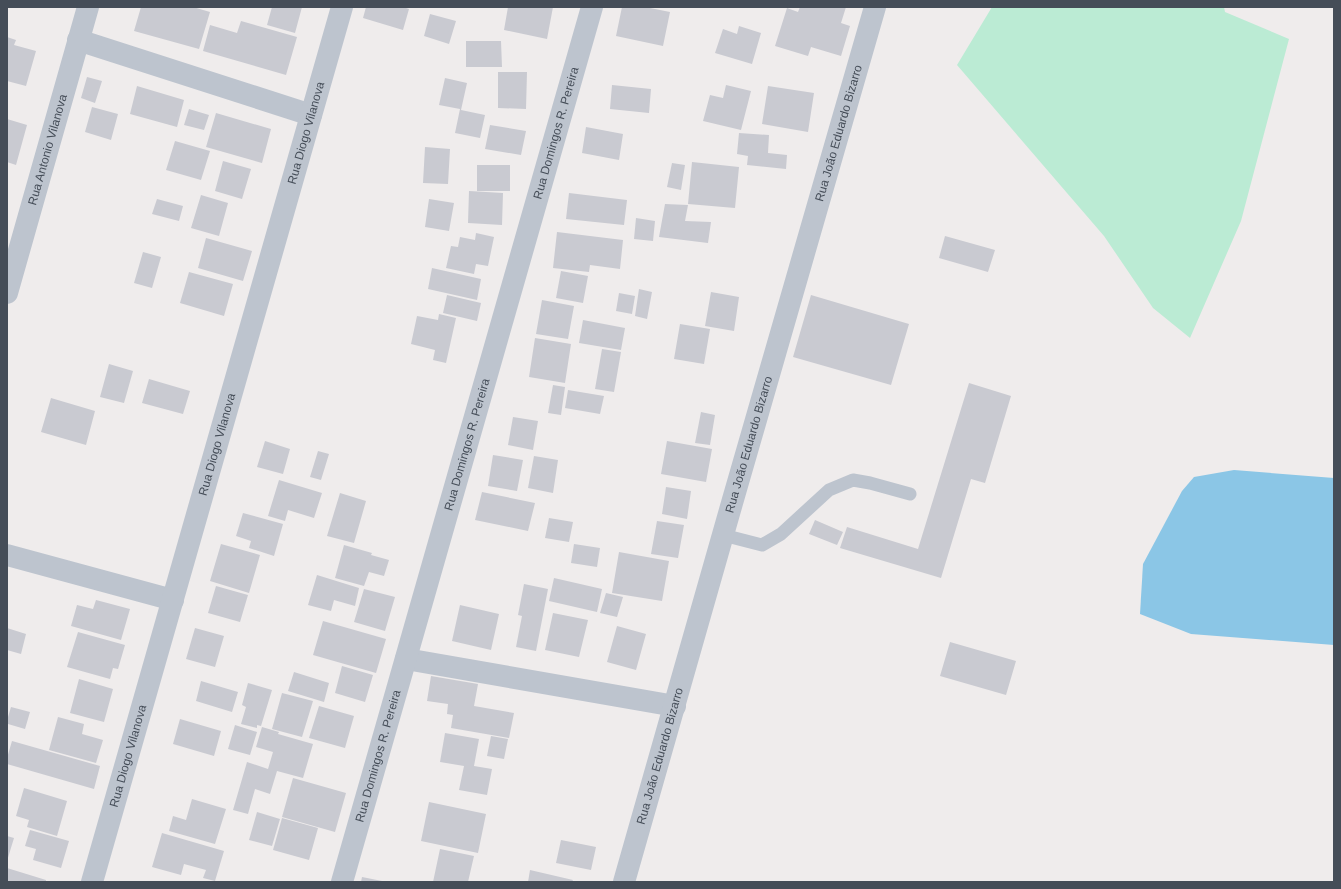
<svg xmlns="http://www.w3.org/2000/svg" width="1341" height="889" font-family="Helvetica,sans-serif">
	<rect width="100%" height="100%" fill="#efecec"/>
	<!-- green -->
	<path fill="#bbebd4" d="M992,7H1224L1225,12L1289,39L1241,221L1190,338L1153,308L1104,236L957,65Z"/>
	<!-- water -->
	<path fill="#8bc6e6" d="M1234,470L1334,478V645L1191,634L1140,614L1143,564L1182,491L1194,477Z"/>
	<!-- building -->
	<path fill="#c9cad1" d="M141,7H193L210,12L199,49L134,31Z
		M272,7H302L295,33L267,25Z
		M366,7H403L409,9L403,30L363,18Z
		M508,7H553L547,39L504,30Z
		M622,7H645L670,12L663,46L616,36Z
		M800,7H846L841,23L850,26L841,56L811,47L808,56L775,46L787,8L798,12Z
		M430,14L456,21L449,44L424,36Z
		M241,21L297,37L286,75L203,51L210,25L237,33Z
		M739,26L761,33L752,64L715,53L723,29L737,34Z
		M7,37L16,40L14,45L36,51L26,86L7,81Z
		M466,41H501L502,67H466Z
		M498,72H527L526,109L498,108Z
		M87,77L102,81L95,103L81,98Z
		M445,78L467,83L461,110L485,115L480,138L455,133L460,109L439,105Z
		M612,85L651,89L649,113L610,109Z
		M726,85L751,91L741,130L703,121L710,95L723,98Z
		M137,86L184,100L177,127L130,114Z
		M768,86L814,93L808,132L762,124Z
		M92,107L118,114L111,140L85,132Z
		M189,109L209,115L204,130L184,125Z
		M216,113L271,129L262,163L206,147Z
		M7,119L27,125L16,165L7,162Z
		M490,125L526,131L521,155L485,149Z
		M586,127L623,134L619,160L582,153Z
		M739,133L769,135L768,153L787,155L786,169L747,165L748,156L737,154Z
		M175,141L210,151L201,180L166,170Z
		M425,147L450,149L448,184L423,183Z
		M223,161L251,169L242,199L215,191Z
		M692,162L739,167L735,208L688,204Z
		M672,163L685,165L681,190L667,187Z
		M477,165H510V191H477Z
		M469,191L503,193L502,225L468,223Z
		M569,193L627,200L624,225L566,219Z
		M201,195L228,203L219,236L191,228Z
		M157,199L183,206L179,221L152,214Z
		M429,199L454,203L449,231L425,227Z
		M665,204L688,205L685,221L711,222L708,243L659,237Z
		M636,218L655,221L653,241L634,239Z
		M557,232L623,240L620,269L590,265L589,272L553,268Z
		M476,233L494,237L488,266L476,264L474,274L446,268L451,246L458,247L460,237L475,240Z
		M945,236L995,250L988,272L939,258Z
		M206,238L252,251L243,281L198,268Z
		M143,252L161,257L152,288L134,283Z
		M432,268L481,279L477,300L428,289Z
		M561,271L588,276L583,303L556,298Z
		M189,272L233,284L224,316L180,303Z
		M639,289L652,292L647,319L635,316Z
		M711,292L739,297L734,331L705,326Z
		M619,293L635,296L632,314L616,311Z
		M447,295L481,303L477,321L443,313Z
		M811,295L909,324L891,385L793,357Z
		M542,300L574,306L568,339L536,334Z
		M439,314L456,318L446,363L433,360L435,350L411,344L417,316L438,320Z
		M583,320L625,328L621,350L579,343Z
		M680,324L710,329L704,364L674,359Z
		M535,338L571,344L565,383L529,377Z
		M602,349L621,352L614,392L595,389Z
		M109,364L133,371L124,403L100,397Z
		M149,379L190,391L183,414L142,403Z
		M969,383L1011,396L985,483L971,479L941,578L840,548L847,527L918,549Z
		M553,385L565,387L561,415L548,413Z
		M568,390L604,396L600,414L565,408Z
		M51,398L95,411L86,445L41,432Z
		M701,412L715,415L710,445L695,443Z
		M513,417L538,421L533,450L508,445Z
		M265,441L290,449L283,474L257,467Z
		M667,441L712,449L706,482L661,474Z
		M318,451L329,454L321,480L310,477Z
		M493,455L523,460L517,491L488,486Z
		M534,456L558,460L553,493L528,488Z
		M279,480L322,493L314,518L288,510L285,521L268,516Z
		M666,487L691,491L687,519L662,514Z
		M482,492L535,503L528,531L475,520Z
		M340,493L366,501L354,543L327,536Z
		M243,513L283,524L274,556L249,548L251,541L236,536Z
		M549,518L573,522L569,542L545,538Z
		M815,520L843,532L837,545L809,534Z
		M657,521L684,525L678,558L651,554Z
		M221,544L260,555L249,593L210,581Z
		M574,544L600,548L597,567L571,563Z
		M344,545L372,553L371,555L389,560L384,576L369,572L364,586L335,578Z
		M619,552L669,561L662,601L612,593Z
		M317,575L359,588L355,606L334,600L331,611L308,605Z
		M554,578L602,589L597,612L549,601Z
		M524,584L548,589L536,651L516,647L522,616L518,615Z
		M216,586L248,595L240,622L208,613Z
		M364,589L395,597L385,631L354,622Z
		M606,593L623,597L617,617L600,613Z
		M96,600L130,609L121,640L71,626L77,605L93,609Z
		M460,605L499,614L491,650L452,641Z
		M553,613L588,620L579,657L545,650Z
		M323,621L386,639L376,673L313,655Z
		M617,626L646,634L636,670L607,662Z
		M7,628L26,634L21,654L7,650Z
		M195,628L224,636L215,667L186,659Z
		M78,632L125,645L118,669L113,668L110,679L67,667Z
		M950,642L1016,661L1006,695L940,676Z
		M342,666L373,675L365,702L335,693Z
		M294,672L329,683L324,702L288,691Z
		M431,676L478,684L474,706L514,713L509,738L451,728L453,715L447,714L448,704L427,701Z
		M79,679L113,689L104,722L70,713Z
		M201,681L238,692L232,712L196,701Z
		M248,683L272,690L261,726L257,725V728L241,724L246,707L242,705Z
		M282,693L313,701L302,737L272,729Z
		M319,706L354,716L345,748L309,738Z
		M11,707L30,712L25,729L8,724L7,727V716L8,717Z
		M58,717L84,724L82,734L103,740L96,763L49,750Z
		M180,719L221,731L214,756L173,744Z
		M235,725L257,732L250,755L228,749Z
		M262,727L279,732L278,734L313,744L303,778L277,771L270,794L255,789L248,814L233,810L247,762L268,769L273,752L256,747Z
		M445,733L479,739L474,766L492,769L487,795L459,790L464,766L440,762Z
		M491,736L508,739L504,759L487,756Z
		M12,741L100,766L94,789L7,764V758Z
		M293,778L346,793L335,832L282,817Z
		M24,788L67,801L57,836L27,827L29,820L16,816Z
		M192,799L226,809L215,844L169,831L173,816L186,820Z
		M429,802L486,814L478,853L421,841Z
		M257,812L280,819L272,846L249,840Z
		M282,818L318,828L309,860L273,850Z
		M30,830L69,841L61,868L33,860L36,849L25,846Z
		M162,833L224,851L215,881L203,878L206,870L184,864L181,875L152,867Z
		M7,836L14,838L7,861Z
		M561,840L596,847L591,870L556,863Z
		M440,849L474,856L468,882H433Z
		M7,868L46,880V882H7Z
		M530,870L573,880L572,882H528Z
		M362,877L382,881V882H361Z"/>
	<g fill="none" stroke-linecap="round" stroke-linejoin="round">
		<!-- service -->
		<path stroke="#bdc4ce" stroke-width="13" d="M723,535L762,545L781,534L829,490L853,480L870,483L910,494"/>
		<!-- minor -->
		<g stroke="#bdc4ce" stroke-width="22">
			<path d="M78,40L311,115"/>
			<path id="s1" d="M7,293L88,7"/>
			<path d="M7,555L173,600"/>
			<path d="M406,659L675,706"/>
			<path id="s2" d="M92,882L342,7"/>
			<path id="s3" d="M342,882L592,7"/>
			<path id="s4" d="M624,882L732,503L875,7"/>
		</g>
	</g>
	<g text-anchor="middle" stroke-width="3" stroke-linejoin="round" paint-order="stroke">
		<!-- street labels -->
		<g font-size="12" fill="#454d58" stroke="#fff">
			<text dy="4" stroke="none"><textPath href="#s2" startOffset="779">Rua Diogo Vilanova</textPath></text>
			<text dy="4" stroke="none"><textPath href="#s3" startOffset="779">Rua Domingos R. Pereira</textPath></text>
			<text dy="4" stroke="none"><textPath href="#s4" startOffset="779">Rua João Eduardo Bizarro</textPath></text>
			<text dy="4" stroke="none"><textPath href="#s1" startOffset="149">Rua Antonio Vilanova</textPath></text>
			<text dy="4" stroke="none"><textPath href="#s4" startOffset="455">Rua João Eduardo Bizarro</textPath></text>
			<text dy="4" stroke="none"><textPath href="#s2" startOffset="455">Rua Diogo Vilanova</textPath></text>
			<text dy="4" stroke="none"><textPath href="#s3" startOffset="455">Rua Domingos R. Pereira</textPath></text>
			<text dy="4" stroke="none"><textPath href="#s2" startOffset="131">Rua Diogo Vilanova</textPath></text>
			<text dy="4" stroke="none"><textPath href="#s3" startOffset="131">Rua Domingos R. Pereira</textPath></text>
			<text dy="4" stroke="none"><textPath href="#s4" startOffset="131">Rua João Eduardo Bizarro</textPath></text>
		</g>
	</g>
	<!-- border -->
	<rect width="1341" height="889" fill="none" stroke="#454d58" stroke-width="16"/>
</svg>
